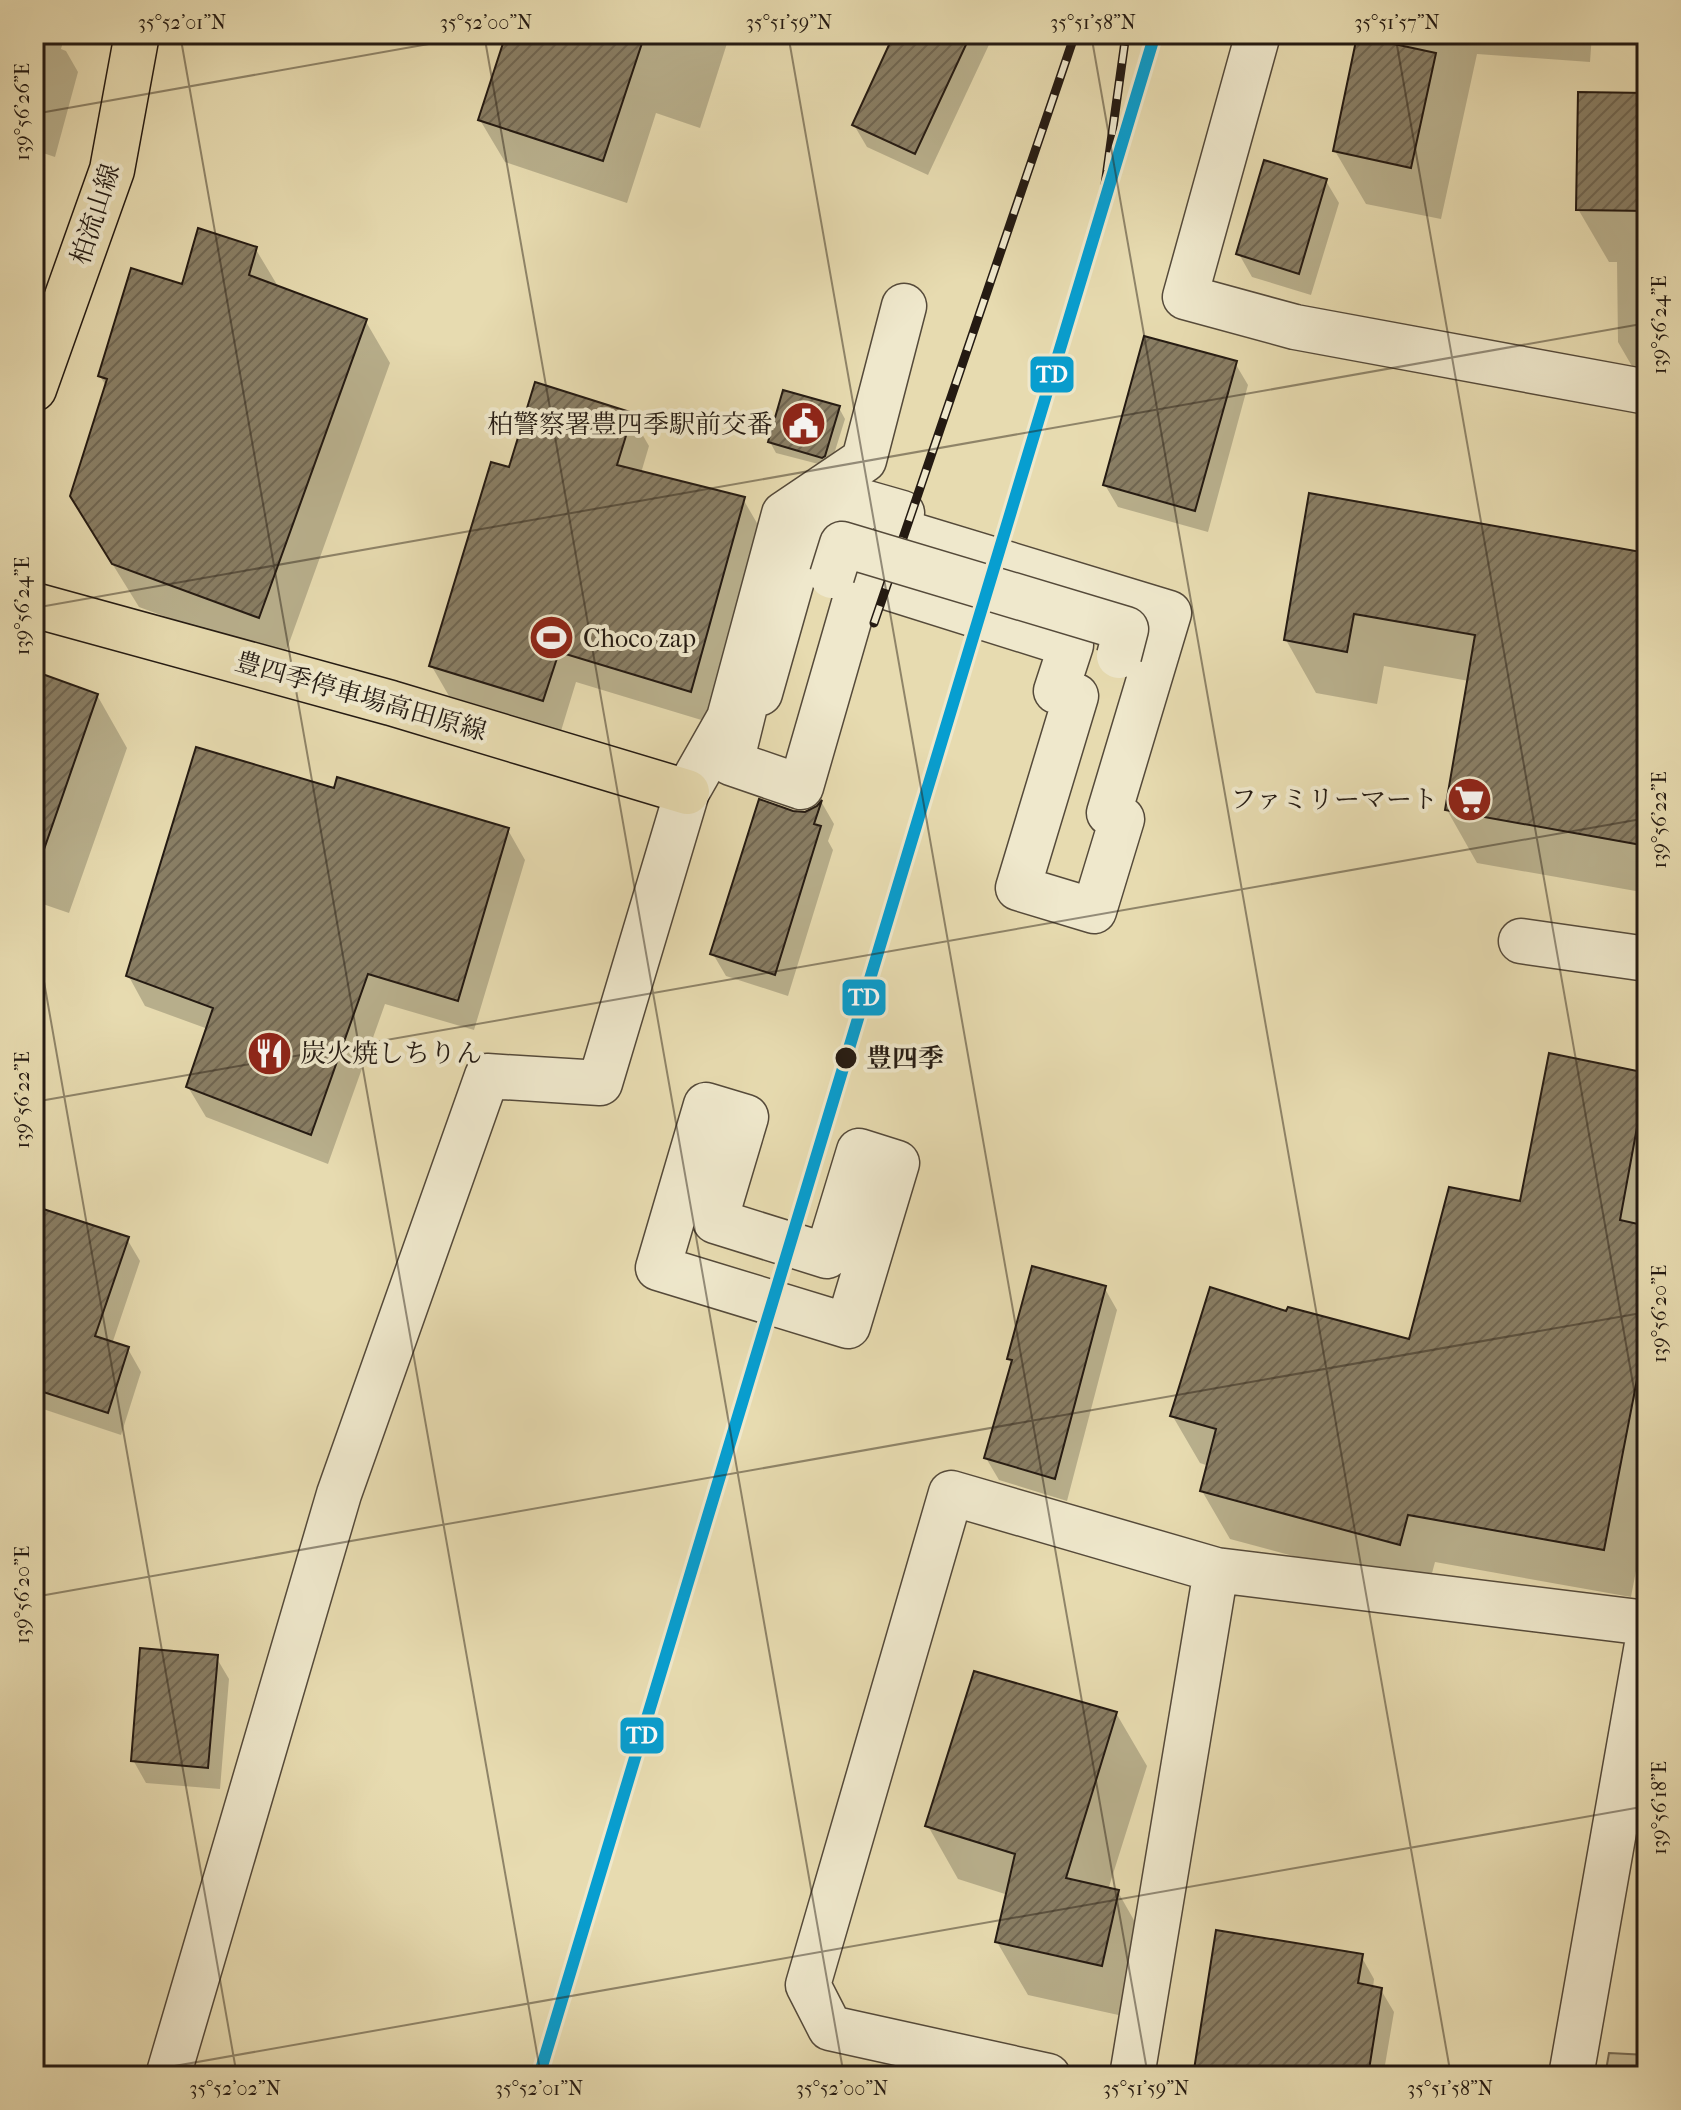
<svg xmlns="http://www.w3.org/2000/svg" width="1681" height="2110" font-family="'IM FELL French Canon','Noto Serif JP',serif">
	<defs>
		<pattern id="grass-tufts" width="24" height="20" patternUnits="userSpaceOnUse" patternTransform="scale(2)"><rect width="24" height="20" fill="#c6ba95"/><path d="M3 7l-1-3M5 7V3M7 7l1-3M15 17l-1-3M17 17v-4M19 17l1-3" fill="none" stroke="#aa9f7f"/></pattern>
		<pattern id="building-hatch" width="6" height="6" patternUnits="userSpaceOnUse" patternTransform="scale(2)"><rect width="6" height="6" fill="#897e64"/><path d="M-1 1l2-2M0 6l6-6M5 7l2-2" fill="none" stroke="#706651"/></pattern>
	</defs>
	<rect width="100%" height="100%" fill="#e7dbb0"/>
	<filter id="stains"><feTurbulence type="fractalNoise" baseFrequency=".0025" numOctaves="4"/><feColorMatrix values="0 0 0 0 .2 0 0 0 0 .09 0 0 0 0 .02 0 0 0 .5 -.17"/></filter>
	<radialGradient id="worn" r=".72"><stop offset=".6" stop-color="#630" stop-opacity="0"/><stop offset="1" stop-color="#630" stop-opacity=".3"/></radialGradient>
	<!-- grass -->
	<path fill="url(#grass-tufts)" stroke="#756a54" stroke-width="2" d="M1609,2053L1647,2055V2076H1605Z"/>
	<!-- shadow -->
	<path fill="#0003" d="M34,34H59L63,42L61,49L66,51L78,72L55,157L34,150Z
		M508,34H730L700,128L656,113L627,203L505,162L480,120Z
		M896,34H994L928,175L867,147L854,125Z
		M1360,34H1592L1590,62L1477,54L1441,219L1366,204L1335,151Z
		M1647,95V392L1618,342L1617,262H1609L1578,209Z
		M1326,181L1339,203L1311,295L1252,277L1239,254Z
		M255,248L279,288L365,320L390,363L283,660L139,607L97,539L106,386L100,376L183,286Z
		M1235,363L1248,385L1208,532L1118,507L1105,485Z
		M839,408L845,419L830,467L776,453L770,442Z
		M631,415L649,446L641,473L743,499L761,530L708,722L576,682L561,731L449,696L431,665Z
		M1311,496L1638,554L1642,529L1647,530V893L1477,863L1447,810L1469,681L1384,666L1377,704L1316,693L1286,640Z
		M34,694L97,695L127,748L69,913L34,901Z
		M335,791L508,830L525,860L474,1030L385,1004L328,1164L206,1117L188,1087L208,1029L145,1006L128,975Z
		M822,803L834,824L828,841L833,850L788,996L726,976L713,954L792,813L806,814Z
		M1646,1074L1647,1513L1631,1597L1435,1562L1427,1592L1230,1539L1202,1491L1209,1466L1200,1463L1172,1415L1288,1313L1410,1342L1521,1203Z
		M34,1208L127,1239L140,1261L112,1344L128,1349L141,1372L121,1435L34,1406Z
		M1104,1287L1117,1310L1067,1501L999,1480L986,1458L1013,1365L1009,1359Z
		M216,1657L229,1679L220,1789L146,1783L133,1760Z
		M1116,1713L1147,1766L1108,1890L1118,1892L1148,1945L1132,2018L1028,1995L997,1942L1008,1895L958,1879L928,1826Z
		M1361,1956L1374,1979L1373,1988L1381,1990L1394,2012L1384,2071L1422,2076H1195Z"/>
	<!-- building -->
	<path fill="url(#building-hatch)" stroke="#241a12" stroke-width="2" d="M506,34H645L603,161L478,120Z
		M894,34H971L915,154L852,125Z
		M1357,36L1436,53L1411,168L1333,151Z
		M1578,92L1647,93V211L1576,210Z
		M1264,160L1327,179L1299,274L1236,254Z
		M198,228L257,247L249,275L367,319L259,618L112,564L70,496L107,379L98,376L131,268L182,284Z
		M1144,336L1237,361L1195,511L1103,485Z
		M535,382L633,413L617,465L745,497L691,692L559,652L543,701L429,666L491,462L509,467Z
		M783,390L840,406L825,456L822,458L768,442Z
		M1309,493L1647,553V846L1445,810L1475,635L1354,614L1347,652L1284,640Z
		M34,671L98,694L42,855L34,853Z
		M196,747L334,788L337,777L509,828L458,1001L368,974L311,1135L186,1087L213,1008L126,976Z
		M759,799L793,811L805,812L817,806L822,800L814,824L821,826L775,975L710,954Z
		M1549,1053L1647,1073L1620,1220L1647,1226V1328L1604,1550L1408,1515L1400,1545L1200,1491L1216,1429L1170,1416L1210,1287L1286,1311L1288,1307L1409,1339L1449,1187L1520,1201Z
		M34,1206L129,1237L95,1336L129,1347L108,1413L34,1389Z
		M1032,1266L1106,1286L1055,1479L984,1458L1012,1360L1007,1359Z
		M140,1648L218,1655L208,1768L131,1761Z
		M974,1671L1117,1712L1066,1878L1119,1890L1102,1966L995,1942L1015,1854L925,1826Z
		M1216,1930L1363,1954L1358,1983L1382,1988L1368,2076H1193Z"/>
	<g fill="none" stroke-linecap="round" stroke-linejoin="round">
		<defs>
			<path id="minor" d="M1258,34L1185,297L1295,327L1647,392
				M860,501L902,513L896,530L1169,613L1109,813L1122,819L1094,911L1018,888L1076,696L1056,691L1071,645L861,579L801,787L731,763L748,694L760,693L813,506L854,518Z
				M1521,941L1647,959
				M706,1105L746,1117L715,1221L827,1256L859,1151L897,1163L848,1326L658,1268Z
				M168,2076L339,1494L487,1076L600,1083L687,792L729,718L784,514L864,460L904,306
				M1048,2076L830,2028L808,1985L951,1493L1216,1570
				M1132,2076L1216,1570L1647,1623
				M1571,2076L1647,1644"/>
			<path id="major" d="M34,389L112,170L137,34
				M34,605L391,703L687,792"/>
		</defs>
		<!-- minor casing -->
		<use href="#minor" stroke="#554a3a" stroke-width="47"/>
		<!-- major casing -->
		<use href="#major" stroke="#241a12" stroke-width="47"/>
		<!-- minor -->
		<use href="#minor" stroke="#efe8cc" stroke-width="44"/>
		<!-- major -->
		<use href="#major" stroke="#e7dbb0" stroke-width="44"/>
		<defs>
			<path id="rail" d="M1102,206L1126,34
				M874,623L1075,34"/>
		</defs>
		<!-- rail casing -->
		<use href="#rail" stroke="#241a12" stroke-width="9"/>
		<!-- rail -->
		<use href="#rail" stroke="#efe8cc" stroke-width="6" stroke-dasharray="18" stroke-linecap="butt"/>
		<defs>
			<path id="minor-bridge" d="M832,576L842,544L1126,629L1119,656"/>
		</defs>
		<!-- minor-bridge casing -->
		<use href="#minor-bridge" stroke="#554a3a" stroke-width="47" stroke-linecap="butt"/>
		<!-- minor-bridge -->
		<use href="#minor-bridge" stroke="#efe8cc" stroke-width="44"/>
		<defs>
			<path id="rail-1" d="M539,2076L1155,34"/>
		</defs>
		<!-- rail-1 casing -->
		<use href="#rail-1" stroke="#efe8cc" stroke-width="18"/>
		<!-- rail-1 -->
		<use href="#rail-1" stroke="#079ed0" stroke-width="12"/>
	</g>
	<!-- ticks -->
	<path fill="none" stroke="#241a12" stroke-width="2" stroke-opacity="0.45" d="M180,34L541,2076M484,34L844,2076M788,34L1148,2076M1091,34L1451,2076M1395,34L1647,1463M34,114L485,34M34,608L1647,323M34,925L237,2076M34,1102L1647,818M34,1597L1647,1312M118,2076L1647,1806"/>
	<!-- icons -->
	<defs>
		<symbol id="civic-disc" viewBox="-11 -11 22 22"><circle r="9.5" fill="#8f2418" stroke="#efe8cc"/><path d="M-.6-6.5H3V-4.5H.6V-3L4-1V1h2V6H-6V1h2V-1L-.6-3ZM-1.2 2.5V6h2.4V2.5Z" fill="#fff"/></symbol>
		<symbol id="stadium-disc" viewBox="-11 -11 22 22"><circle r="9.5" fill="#8f2418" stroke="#efe8cc"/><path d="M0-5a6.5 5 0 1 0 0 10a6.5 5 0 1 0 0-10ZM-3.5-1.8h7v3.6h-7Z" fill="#fff"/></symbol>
		<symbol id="supermarket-disc" viewBox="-11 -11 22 22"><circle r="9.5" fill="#8f2418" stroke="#efe8cc"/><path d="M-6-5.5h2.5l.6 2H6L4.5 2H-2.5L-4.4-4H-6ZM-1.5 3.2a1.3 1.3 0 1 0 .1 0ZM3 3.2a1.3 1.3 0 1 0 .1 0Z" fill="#fff"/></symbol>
		<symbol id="restaurant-disc" viewBox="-11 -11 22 22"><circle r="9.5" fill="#8f2418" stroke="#efe8cc"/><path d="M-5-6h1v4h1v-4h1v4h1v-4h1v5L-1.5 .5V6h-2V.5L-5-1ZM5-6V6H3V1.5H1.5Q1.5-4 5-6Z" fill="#fff"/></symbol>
	</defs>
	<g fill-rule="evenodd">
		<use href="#civic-disc" x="778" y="398" width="51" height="51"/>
		<use href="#stadium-disc" x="526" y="612" width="51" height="51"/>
		<use href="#supermarket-disc" x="1444" y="774" width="51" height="51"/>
		<use href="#restaurant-disc" x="244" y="1028" width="51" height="51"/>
	</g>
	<!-- markers -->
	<circle fill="#241a12" stroke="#efe8cc" stroke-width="3" cx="846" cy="1058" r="12"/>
	<g text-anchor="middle" stroke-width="8" stroke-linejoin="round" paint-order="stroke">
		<!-- street labels -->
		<g font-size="26" fill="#241a12" stroke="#efe8cc">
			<text transform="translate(95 214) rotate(-72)" y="9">柏流山線</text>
			<text transform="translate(361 696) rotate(16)" y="9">豊四季停車場高田原線</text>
		</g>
		<!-- poi labels -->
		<g font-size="26" fill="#241a12" stroke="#efe8cc" text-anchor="end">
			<text x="773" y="433">柏警察署豊四季駅前交番</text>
			<text x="583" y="647" text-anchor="start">Choco zap</text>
			<text x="1438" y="808">ファミリーマート</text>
			<text x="300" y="1062" text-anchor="start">炭火焼しちりん</text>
		</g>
		<!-- stop labels -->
		<g font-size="26" font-weight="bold" fill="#241a12" stroke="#efe8cc" text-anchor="start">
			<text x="866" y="1067">豊四季</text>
		</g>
	</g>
	<g stroke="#efe8cc" stroke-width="3">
		<rect x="1029" y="355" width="46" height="39" rx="8" fill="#079ed0"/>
		<rect x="841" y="978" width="46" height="39" rx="8" fill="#079ed0"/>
		<rect x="619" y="1716" width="46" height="39" rx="8" fill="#079ed0"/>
	</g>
	<g font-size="22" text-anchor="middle" font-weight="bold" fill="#fff">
		<text x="1052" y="382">TD</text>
		<text x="864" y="1005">TD</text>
		<text x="642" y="1743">TD</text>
	</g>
	<!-- margin -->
	<rect width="1681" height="2110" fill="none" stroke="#e7dbb0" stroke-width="88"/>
	<rect x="44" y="44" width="1593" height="2022" fill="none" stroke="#241a12" stroke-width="3"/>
	<g font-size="20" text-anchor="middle" fill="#241a12">
		<text x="182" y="29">35°52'01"N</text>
		<text x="486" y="29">35°52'00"N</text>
		<text x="789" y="29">35°51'59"N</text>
		<text x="1093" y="29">35°51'58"N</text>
		<text x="1397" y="29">35°51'57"N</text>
		<text transform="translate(22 112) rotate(-90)" y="7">139°56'26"E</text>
		<text transform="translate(1659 325) rotate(-90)" y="7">139°56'24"E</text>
		<text transform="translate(22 606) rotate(-90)" y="7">139°56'24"E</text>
		<text transform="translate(1659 820) rotate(-90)" y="7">139°56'22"E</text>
		<text transform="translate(22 1100) rotate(-90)" y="7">139°56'22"E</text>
		<text transform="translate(1659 1314) rotate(-90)" y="7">139°56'20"E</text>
		<text transform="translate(22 1595) rotate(-90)" y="7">139°56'20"E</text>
		<text transform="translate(1659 1808) rotate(-90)" y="7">139°56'18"E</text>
		<text x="235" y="2095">35°52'02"N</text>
		<text x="539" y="2095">35°52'01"N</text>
		<text x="842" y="2095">35°52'00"N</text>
		<text x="1146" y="2095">35°51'59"N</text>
		<text x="1450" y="2095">35°51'58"N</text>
	</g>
	<rect width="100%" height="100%" filter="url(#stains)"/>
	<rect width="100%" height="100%" fill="url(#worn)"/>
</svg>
